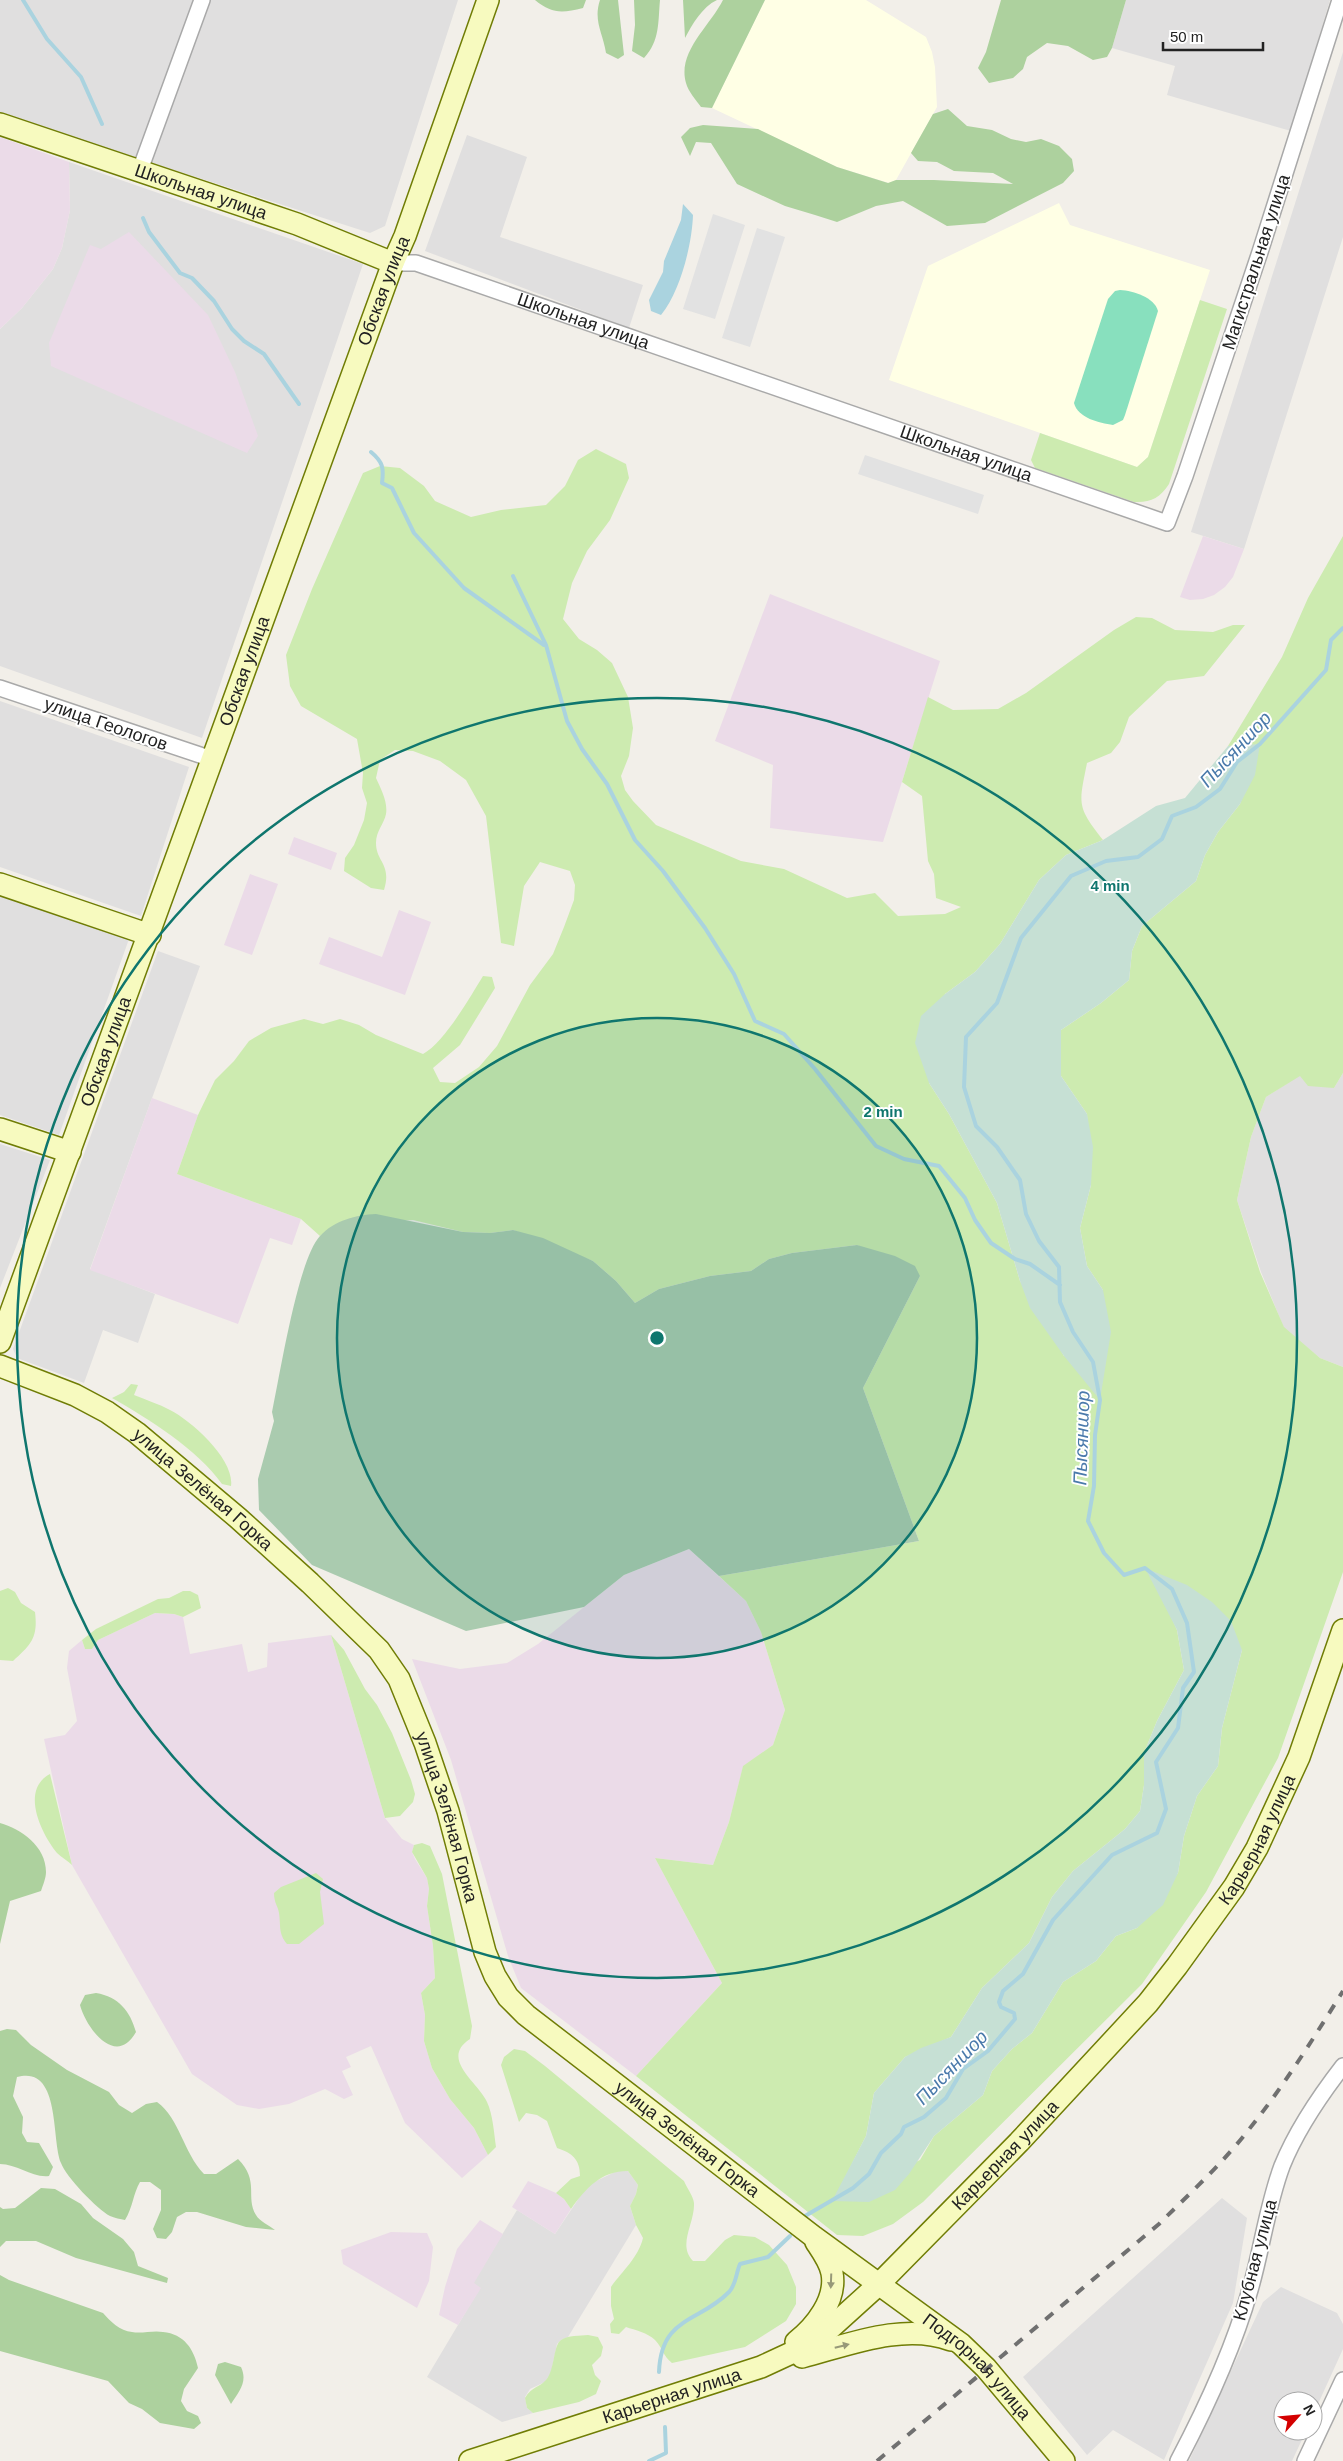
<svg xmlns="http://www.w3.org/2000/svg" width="1343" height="2461" font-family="Helvetica,sans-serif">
	<rect width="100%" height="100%" fill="#f2efe9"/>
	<!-- residential -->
	<path fill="#e0dfdf" d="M0,0H458L385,226L370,233L0,114Z
		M1126,0H1330L1291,131L1167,95L1175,66L1112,48Z
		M1343,52V237L1244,549L1191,532Z
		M467,135L527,157L500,237L643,285L629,328L425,251Z
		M69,162L363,264L202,738L0,666V329L22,308L53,269L62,248L70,210Z
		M0,701L189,767L141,916L0,867Z
		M0,896L129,939L59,1135L0,1115Z
		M158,951L200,966L90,1269L155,1294L138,1343L103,1330L84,1383L17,1358L13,1349Z
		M1343,1073V1367L1320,1358L1284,1328L1261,1272L1237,1200L1251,1137L1266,1097L1300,1075L1334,1088Z
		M0,1144L50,1160L0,1288Z
		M617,2171H628L638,2185L636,2194L630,2206L636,2225L568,2337L561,2340L557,2344L551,2373L545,2382L530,2389L525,2397L527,2408L533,2413L502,2422L427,2377L480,2288L473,2283L517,2210L555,2234L583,2192L592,2183Z
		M1222,2198L1247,2218L1233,2303L1164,2460L1113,2430L1087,2455L1023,2377Z
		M1281,2287L1337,2313L1343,2324V2349L1313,2415V2401H1283V2431H1306L1292,2461H1189L1263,2302Z"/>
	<!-- industrial -->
	<path fill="#ebdbe8" d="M0,137L69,162L70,210L62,248L53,269L22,308L0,329Z
		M129,232L208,315L235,372L258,436L247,453L51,366L49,343L90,245L101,249Z
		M1203,536L1244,549L1233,577L1225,587L1214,595L1203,599L1190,600L1180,597Z
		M770,594L940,661L883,842L770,828L773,765L715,741Z
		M294,837L337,853L331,870L288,854Z
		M250,874L278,884L252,955L224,945Z
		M399,910L431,922L405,995L319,964L329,937L382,957Z
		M152,1098L198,1115L177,1174L301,1219L292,1245L270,1238L238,1324L90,1270Z
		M689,1549L746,1601L761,1632L785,1710L773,1745L743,1767L729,1822L713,1865L655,1858L722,1983L636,2076L521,1988L508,1956L451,1760L412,1659L460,1669L507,1663L538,1644L624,1575Z
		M155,1613L174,1614L183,1617L190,1654L242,1644L248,1672L267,1667L268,1643L331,1635L385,1818L402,1839L414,1845L412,1852L415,1859L427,1878L429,1889L427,1906L433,1946L435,1978L421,1993L425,2015L424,2041L432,2068L450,2099L474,2128L488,2155L462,2178L405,2123L371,2046L346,2057L351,2067L342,2071L353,2095L344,2099L325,2089L289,2104L259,2109L237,2105L192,2074L72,1865L44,1739L65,1735L77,1721L67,1668L69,1651L82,1640L85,1649H92L98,1640Z
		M528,2181L556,2193L564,2199L571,2209L555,2234L512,2207Z
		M480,2220L503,2234L474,2283L481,2288L458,2325L439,2315L445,2287L457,2249Z
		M391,2232L427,2233L433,2247L429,2281L417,2308L343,2264L341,2250Z"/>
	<!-- education -->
	<path fill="#ffffe5" d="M765,0H866L926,37L932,52L935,67L937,107L896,180L889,183L837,167L712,108Z
		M1059,203L1070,225L1210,270L1148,457L1137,467L889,380L928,266Z"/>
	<!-- grass -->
	<path fill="#cdebb0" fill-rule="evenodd" d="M1200,300L1227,309L1169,484C1160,498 1150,503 1134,502L1035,468L1031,460L1040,433L1137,467L1148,457Z
		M596,449L626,464L629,478L610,520L587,551L572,583L563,619L579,639L597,650L612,663L628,697L633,728L629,756L621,776L625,790L633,801L656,825L741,861L784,869L847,898L875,893L898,916L945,914L961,907L936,898L934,874L928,861L922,796L902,782L928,697L953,710L998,709L1026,693L1114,630L1136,617L1152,618L1175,630L1213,632L1233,625H1245L1204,676L1167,681L1129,717L1120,742L1111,753L1087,763C1079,804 1076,806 1103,840L1066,855L1039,880L1000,944L975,972L945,994L929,1083L949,1114L997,1203L1020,1281L1064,1356L1103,1290L1087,1266L1080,1228L1091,1185L1087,1114L1061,1076V1030L1101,1003L1129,980L1132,951L1142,926L1196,881L1205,855L1218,832L1240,804L1260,745L1228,746L1282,657L1308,598L1343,536V1073L1334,1088L1308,1086L1300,1076L1266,1097L1251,1137L1237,1200L1260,1272L1284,1327L1320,1358L1343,1367V1572L1278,1758L1206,1892L1142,1984L923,2202L893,2224L863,2236L837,2235L636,2076L722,1983L655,1858L713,1865L729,1822L743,1766L773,1745L785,1710L761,1632L746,1601L719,1576L919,1541L863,1388L920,1276L857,1245L792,1253L769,1259L751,1271L710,1276L659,1289L635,1303L616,1281L593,1261L513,1230L490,1233L463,1232L413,1220L337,1224L320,1236L301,1219L177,1174L198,1115L215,1080L234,1061L249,1041L271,1028L304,1019L323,1024L340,1019L359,1025L376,1035L423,1054C444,1043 470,997 483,976L492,977L495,988L460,1045L433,1068L440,1082L455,1083L479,1067L497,1046L530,985L553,954L564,927L574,900L575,885L570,871L540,862L524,886L514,946L501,943L486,816L466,780L440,761L413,751L395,750L380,760L376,778C381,789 388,802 386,814C384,824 376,831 376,843C376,862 392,864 384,890L371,888L344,871L345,858L354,845L364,820L367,803L362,788L363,773L357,739L301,706L290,686L286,655L312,589L363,473L380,466L400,468L424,486L435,501L471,517L501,510L546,505L565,486L578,460ZM1166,1606L1242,1650L1222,1728L1218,1766L1197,1796L1184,1836L1178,1873L1137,1928L1116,1936L1096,1961L1063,1982L1032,2033L1012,2049L992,2071L983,2095L934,2136L920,2160L833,2201L866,2136L874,2093L905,2057L951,2037L982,1988L1029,1943L1052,1897L1073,1871L1125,1829L1140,1811L1144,1785V1753L1157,1721L1184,1670L1177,1630Z
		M131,1384L138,1385L134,1395C146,1400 159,1404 170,1410C192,1421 235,1460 231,1486L222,1484C197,1449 149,1419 112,1398L124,1392Z
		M8,1588L15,1592L21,1603L35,1612C38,1637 32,1644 13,1661L0,1660V1591Z
		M183,1591H190L198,1595L201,1608L183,1617L174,1614L155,1613L98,1640L92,1649H85L82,1640L96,1629L158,1599L169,1598Z
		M331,1635L344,1650L365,1689L377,1705L392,1733L411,1780L415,1794L413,1802L400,1816L385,1818Z
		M50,1774L72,1865C68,1861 61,1857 57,1853C41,1833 20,1790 50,1774Z
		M422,1843L430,1846L442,1874L472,2026L470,2039C439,2059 479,2083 487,2102C493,2115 494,2133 496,2147L488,2155L474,2128L450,2099L432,2068L424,2041L425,2015L421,1993L435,1978L433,1946L427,1906L429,1889L427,1878L412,1852L414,1845Z
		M316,1873L323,1879L320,1892L324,1924L299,1944H287C278,1933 281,1926 279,1913C278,1906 274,1903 274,1893L281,1887Z
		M514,2049L525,2051L545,2066L684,2181C687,2188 693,2196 694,2203C695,2223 677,2245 693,2261H705L725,2240L734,2235L755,2237L769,2245L787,2265L796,2287V2304L786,2321L745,2347L672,2363C663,2356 662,2347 655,2340C648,2333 635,2330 626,2327L619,2334L611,2333L610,2324L614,2319L611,2306V2287C623,2270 638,2258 643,2238L636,2225L630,2206L636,2194L638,2185L628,2171C601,2171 586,2188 571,2209L564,2199L556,2193L571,2179L580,2176C580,2159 572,2153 557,2148L547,2121L537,2115L526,2113L519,2122L501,2065L504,2057Z
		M588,2335L598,2337L603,2347L601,2356L592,2365L595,2375L601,2381L596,2394L579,2402L533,2413L527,2408L525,2398C532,2386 539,2388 546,2380C555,2370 553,2345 561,2340C568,2335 580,2336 588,2335Z"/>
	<!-- forest -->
	<path fill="#add19e" d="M535,0H586L583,8C562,13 552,14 535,0Z
		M600,0H618L624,55L618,59L606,53C603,33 593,21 600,0Z
		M634,0H660C658,22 660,41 644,58L632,51L635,25Z
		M683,0H717C702,7 692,25 685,38Z
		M723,0H765L712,108L701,107C696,100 688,91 686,83C677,52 710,26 723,0Z
		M1001,0H1126L1112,48L1107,57L1093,60L1068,46L1047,43L1027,57L1023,69L1013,78L989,83L978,68L986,52Z
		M948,109L967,126L992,130L1011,139L1026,142L1041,139L1059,146L1072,159L1074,171L1063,183L985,223L947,226L903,201L876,206L837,222L815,215L785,206L737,184L711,143L696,142L690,156L681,137L690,128L703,125L758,129L837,167L888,183L896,180H934L1013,184L993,173L954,171L937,162L918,161L911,153L933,114Z
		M0,1823C21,1829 46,1846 46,1872C46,1878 43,1885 41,1891L10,1901L0,1944Z
		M96,1993C119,1997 130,2011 136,2032C116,2068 86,2028 80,2005L85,1995Z
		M7,2029L16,2030L31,2045L67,2070L109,2092L119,2105L132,2113L146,2104L157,2102C180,2119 183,2152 204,2174H216L238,2159C260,2181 245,2197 256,2215C259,2221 270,2226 275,2230L246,2227L197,2212H186L177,2217L172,2232L166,2239L157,2238L153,2229L161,2210V2190L150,2182H140C133,2194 133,2207 125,2220C121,2219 114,2218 110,2216C97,2209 66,2177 61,2163C51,2138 61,2065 17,2077L13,2096L23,2117L22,2133L27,2142L39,2143L53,2167L49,2176C32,2178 17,2164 0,2164V2031Z
		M41,2188L55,2189L81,2204L93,2218L123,2239L134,2252L138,2266L168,2278L167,2283L76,2258L36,2241H6L0,2247V2207L3,2209L15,2208Z
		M0,2275L9,2280L103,2313C110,2321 120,2331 132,2332C142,2334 153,2330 163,2332C184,2334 194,2349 198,2368L184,2389L181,2401L187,2411L198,2416L201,2423L194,2429L160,2423L142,2409L129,2403L108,2381L0,2351Z
		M225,2362L241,2367C248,2382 239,2391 231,2404L215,2375L218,2364Z"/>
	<!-- wetland -->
	<path fill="#c6e0d4" d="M1260,744L1255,775L1240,804L1218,832L1205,855L1196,881L1142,926L1132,951L1129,980L1101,1003L1061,1030V1076L1087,1114L1093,1147L1091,1185L1080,1228L1087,1266L1103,1290L1111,1332L1100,1400L1064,1356L1030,1308L1020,1281L997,1203L949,1114L929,1083L915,1043L921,1016L945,994L975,972L1000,944L1039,880L1066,855L1103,840L1156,806L1185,798L1228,746Z
		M1145,1568L1187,1585L1212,1602L1231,1621L1242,1650L1222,1728L1218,1766L1197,1796L1184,1836L1178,1873L1163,1905L1137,1928L1116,1936L1096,1961L1063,1982L1032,2033L1012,2049L992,2071L983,2095L934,2136L909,2174L895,2190L869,2202L832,2201L866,2136L874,2093L905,2057L921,2048L951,2037L982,1988L1029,1943L1052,1897L1073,1871L1125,1829L1140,1811L1144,1785V1753L1157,1721L1184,1670L1177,1630Z"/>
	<!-- cemetery -->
	<path fill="#aacbaf" d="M376,1214L463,1232L490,1233L513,1230L543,1238L593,1261L616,1281L635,1303L659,1289L710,1276L751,1271L769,1259L792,1253L857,1245L895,1256L915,1266L920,1276L863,1388L919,1541L719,1576L689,1549L624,1575L584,1607L466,1631L312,1565L259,1510L258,1479L274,1421L272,1412C280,1375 298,1259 320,1236C335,1220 356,1215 376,1214Z"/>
	<!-- pitch -->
	<path fill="#88e0be" d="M1120,290C1134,291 1154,297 1158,311L1125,415L1123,420L1113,425C1099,423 1078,418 1074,403L1108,299L1115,291Z"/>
	<!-- parking -->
	<path fill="#e2e2e2" d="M713,214L745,225L715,319L683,309Z
		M757,228L785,237L750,347L722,338Z
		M865,455L984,495L978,514L858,474Z"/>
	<!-- water -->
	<path fill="#aad3df" d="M683,204L693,215C692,245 680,292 661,315L651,311L649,300L663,272L664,261L681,220Z"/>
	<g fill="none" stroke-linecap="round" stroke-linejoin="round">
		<!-- stream -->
		<path stroke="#aad3df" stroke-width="4" d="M23,0L47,39L81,77L102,124
			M143,218L149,232L180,273L192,278L214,301L232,329L244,341L264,354L299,404
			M371,452C383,462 384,468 382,483L392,488L414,533L464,588L544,645
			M513,576L546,645L567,721L582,749L607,784L635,840L663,871L705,928L734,974L755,1021L784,1034L815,1069L876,1146L904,1159L939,1166L965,1198L975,1220L991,1243L1015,1259L1030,1264L1060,1285
			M805,2216L853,2188L869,2174L881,2153L901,2134L904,2127L924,2117L946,2098L963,2069L988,2051L1015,2019L1014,2013L1001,2007L999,2002L1003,1991L1023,1974L1053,1920L1112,1855L1157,1833L1166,1809L1156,1762L1178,1728L1183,1688L1194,1672L1187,1623L1172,1589L1145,1568L1124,1575L1104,1553L1088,1521L1094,1486L1095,1435L1100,1400L1093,1362L1073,1332L1060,1302L1059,1267L1039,1241L1026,1214L1020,1180L997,1147L976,1126L964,1087L966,1037L997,1003L1021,938L1071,876L1106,861L1138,857L1162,839L1172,816L1196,807L1220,789L1237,762L1260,744L1326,670L1331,640L1343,628
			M659,2372C661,2316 699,2323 729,2292C736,2285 736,2273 740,2264L768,2257L790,2236
			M649,2461L666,2453L665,2427"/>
		<defs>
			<g id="street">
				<path d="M140,170L202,0"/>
				<path id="s1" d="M393,263H416L1167,523L1185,476L1260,252L1340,0"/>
				<path d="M0,688L212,759"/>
				<path d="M1178,2461C1207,2406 1233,2350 1250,2290C1262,2249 1267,2206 1282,2166C1297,2129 1319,2097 1343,2066"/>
				<path d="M1305,2461L1343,2380"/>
			</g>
			<g id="secondary">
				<path id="s2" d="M0,124L297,224L393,263"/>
				<path d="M0,884L150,935"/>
				<path d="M0,1129L70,1152"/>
				<path id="s3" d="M0,1342L393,263L405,236L488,0"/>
				<path id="s4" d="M0,1366L75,1395L107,1412L137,1433L238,1518L310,1583L379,1650L399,1679L425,1743L448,1811L485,1952L495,1976L508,1997L526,2015L814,2237L961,2344L986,2368L1064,2461"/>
				<path d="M796,2342C815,2327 837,2300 832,2273C830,2262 822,2251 816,2242"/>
				<path d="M802,2357C848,2345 904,2322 951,2340"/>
				<path id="s5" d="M470,2461L761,2367L815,2342L878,2285L1019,2142L1148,2003L1177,1966L1234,1887L1257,1848L1299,1757L1343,1630"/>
			</g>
		</defs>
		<!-- street casing -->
		<use href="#street" stroke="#a9a9a9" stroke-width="18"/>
		<!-- secondary casing -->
		<use href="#secondary" stroke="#707d05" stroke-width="24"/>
		<!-- street -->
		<use href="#street" stroke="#fff" stroke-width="15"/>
		<!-- secondary -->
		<use href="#secondary" stroke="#f7fabf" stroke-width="21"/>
		<!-- rail -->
		<path stroke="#707070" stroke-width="4" stroke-dasharray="10 10" stroke-linecap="butt" d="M877,2461L1159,2224C1188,2195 1220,2166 1246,2133C1282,2089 1313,2039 1343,1991"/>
	</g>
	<!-- one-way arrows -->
	<defs><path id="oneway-solid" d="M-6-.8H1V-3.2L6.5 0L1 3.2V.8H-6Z" transform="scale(1.25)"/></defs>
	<g fill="#979978">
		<use href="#oneway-solid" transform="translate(831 2281) rotate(92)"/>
		<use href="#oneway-solid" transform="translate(842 2346) rotate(-14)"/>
	</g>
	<!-- distance rings -->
	<circle cx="657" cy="1338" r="320" fill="#0f766e" fill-opacity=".12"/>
	<g fill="none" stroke="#0f766e" stroke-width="2.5">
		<circle cx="657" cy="1338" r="320"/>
		<circle cx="657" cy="1338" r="640"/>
	</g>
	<g text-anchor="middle" stroke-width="4" stroke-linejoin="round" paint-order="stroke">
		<!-- street labels -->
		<g font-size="18" fill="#222" stroke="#fff">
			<text dy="6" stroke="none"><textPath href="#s2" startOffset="212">Школьная улица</textPath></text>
			<text transform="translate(1256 262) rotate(-72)" y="6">Магистральная улица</text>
			<text dy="6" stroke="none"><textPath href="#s3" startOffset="1119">Обская улица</textPath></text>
			<text dy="6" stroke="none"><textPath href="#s1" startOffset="200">Школьная улица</textPath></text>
			<text dy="6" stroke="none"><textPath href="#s1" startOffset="605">Школьная улица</textPath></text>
			<text dy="6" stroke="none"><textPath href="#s3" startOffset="714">Обская улица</textPath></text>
			<text transform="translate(106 724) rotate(19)" y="6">улица Геологов</text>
			<text dy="6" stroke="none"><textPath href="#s3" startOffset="309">Обская улица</textPath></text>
			<text dy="6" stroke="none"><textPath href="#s4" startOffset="240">улица Зелёная Горка</textPath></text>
			<text dy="6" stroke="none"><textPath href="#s4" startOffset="660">улица Зелёная Горка</textPath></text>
			<text dy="6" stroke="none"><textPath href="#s5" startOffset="1038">Карьерная улица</textPath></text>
			<text dy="6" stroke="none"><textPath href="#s4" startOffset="1080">улица Зелёная Горка</textPath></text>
			<text dy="6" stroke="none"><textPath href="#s5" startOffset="632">Карьерная улица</textPath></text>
			<text transform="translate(1255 2260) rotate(-75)" y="6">Клубная улица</text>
			<text dy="6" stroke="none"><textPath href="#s4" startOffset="1449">Подгорная улица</textPath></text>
			<text dy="6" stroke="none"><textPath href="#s5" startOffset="212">Карьерная улица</textPath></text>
		</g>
		<!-- water labels -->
		<g font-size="19" font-style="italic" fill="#4a7aab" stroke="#fff">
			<text transform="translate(1235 749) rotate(-47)" y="7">Пысяншор</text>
			<text transform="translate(1081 1438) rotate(-88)" y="7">Пысяншор</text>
			<text transform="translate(951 2067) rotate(-46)" y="7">Пысяншор</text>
		</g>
	</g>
	<circle cx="657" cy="1338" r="8" fill="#0f766e" stroke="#fff" stroke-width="2.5"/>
	<g font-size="15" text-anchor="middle" font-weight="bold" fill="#0f766e" stroke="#fff" stroke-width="4" stroke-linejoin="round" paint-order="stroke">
		<text x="1110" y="891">4 min</text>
		<text x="883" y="1117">2 min</text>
	</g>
	<!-- north arrow -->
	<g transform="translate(1298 2416) rotate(63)"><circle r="24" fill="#ffffff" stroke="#a7a7a7"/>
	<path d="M0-4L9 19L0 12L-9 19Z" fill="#d40000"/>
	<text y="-8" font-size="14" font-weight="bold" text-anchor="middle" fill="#222222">N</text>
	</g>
	<!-- scale -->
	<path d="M1163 42v8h100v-8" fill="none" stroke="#222222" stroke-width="2.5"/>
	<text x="1170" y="42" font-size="15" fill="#222222" stroke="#ffffff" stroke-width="4" paint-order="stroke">50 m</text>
</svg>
